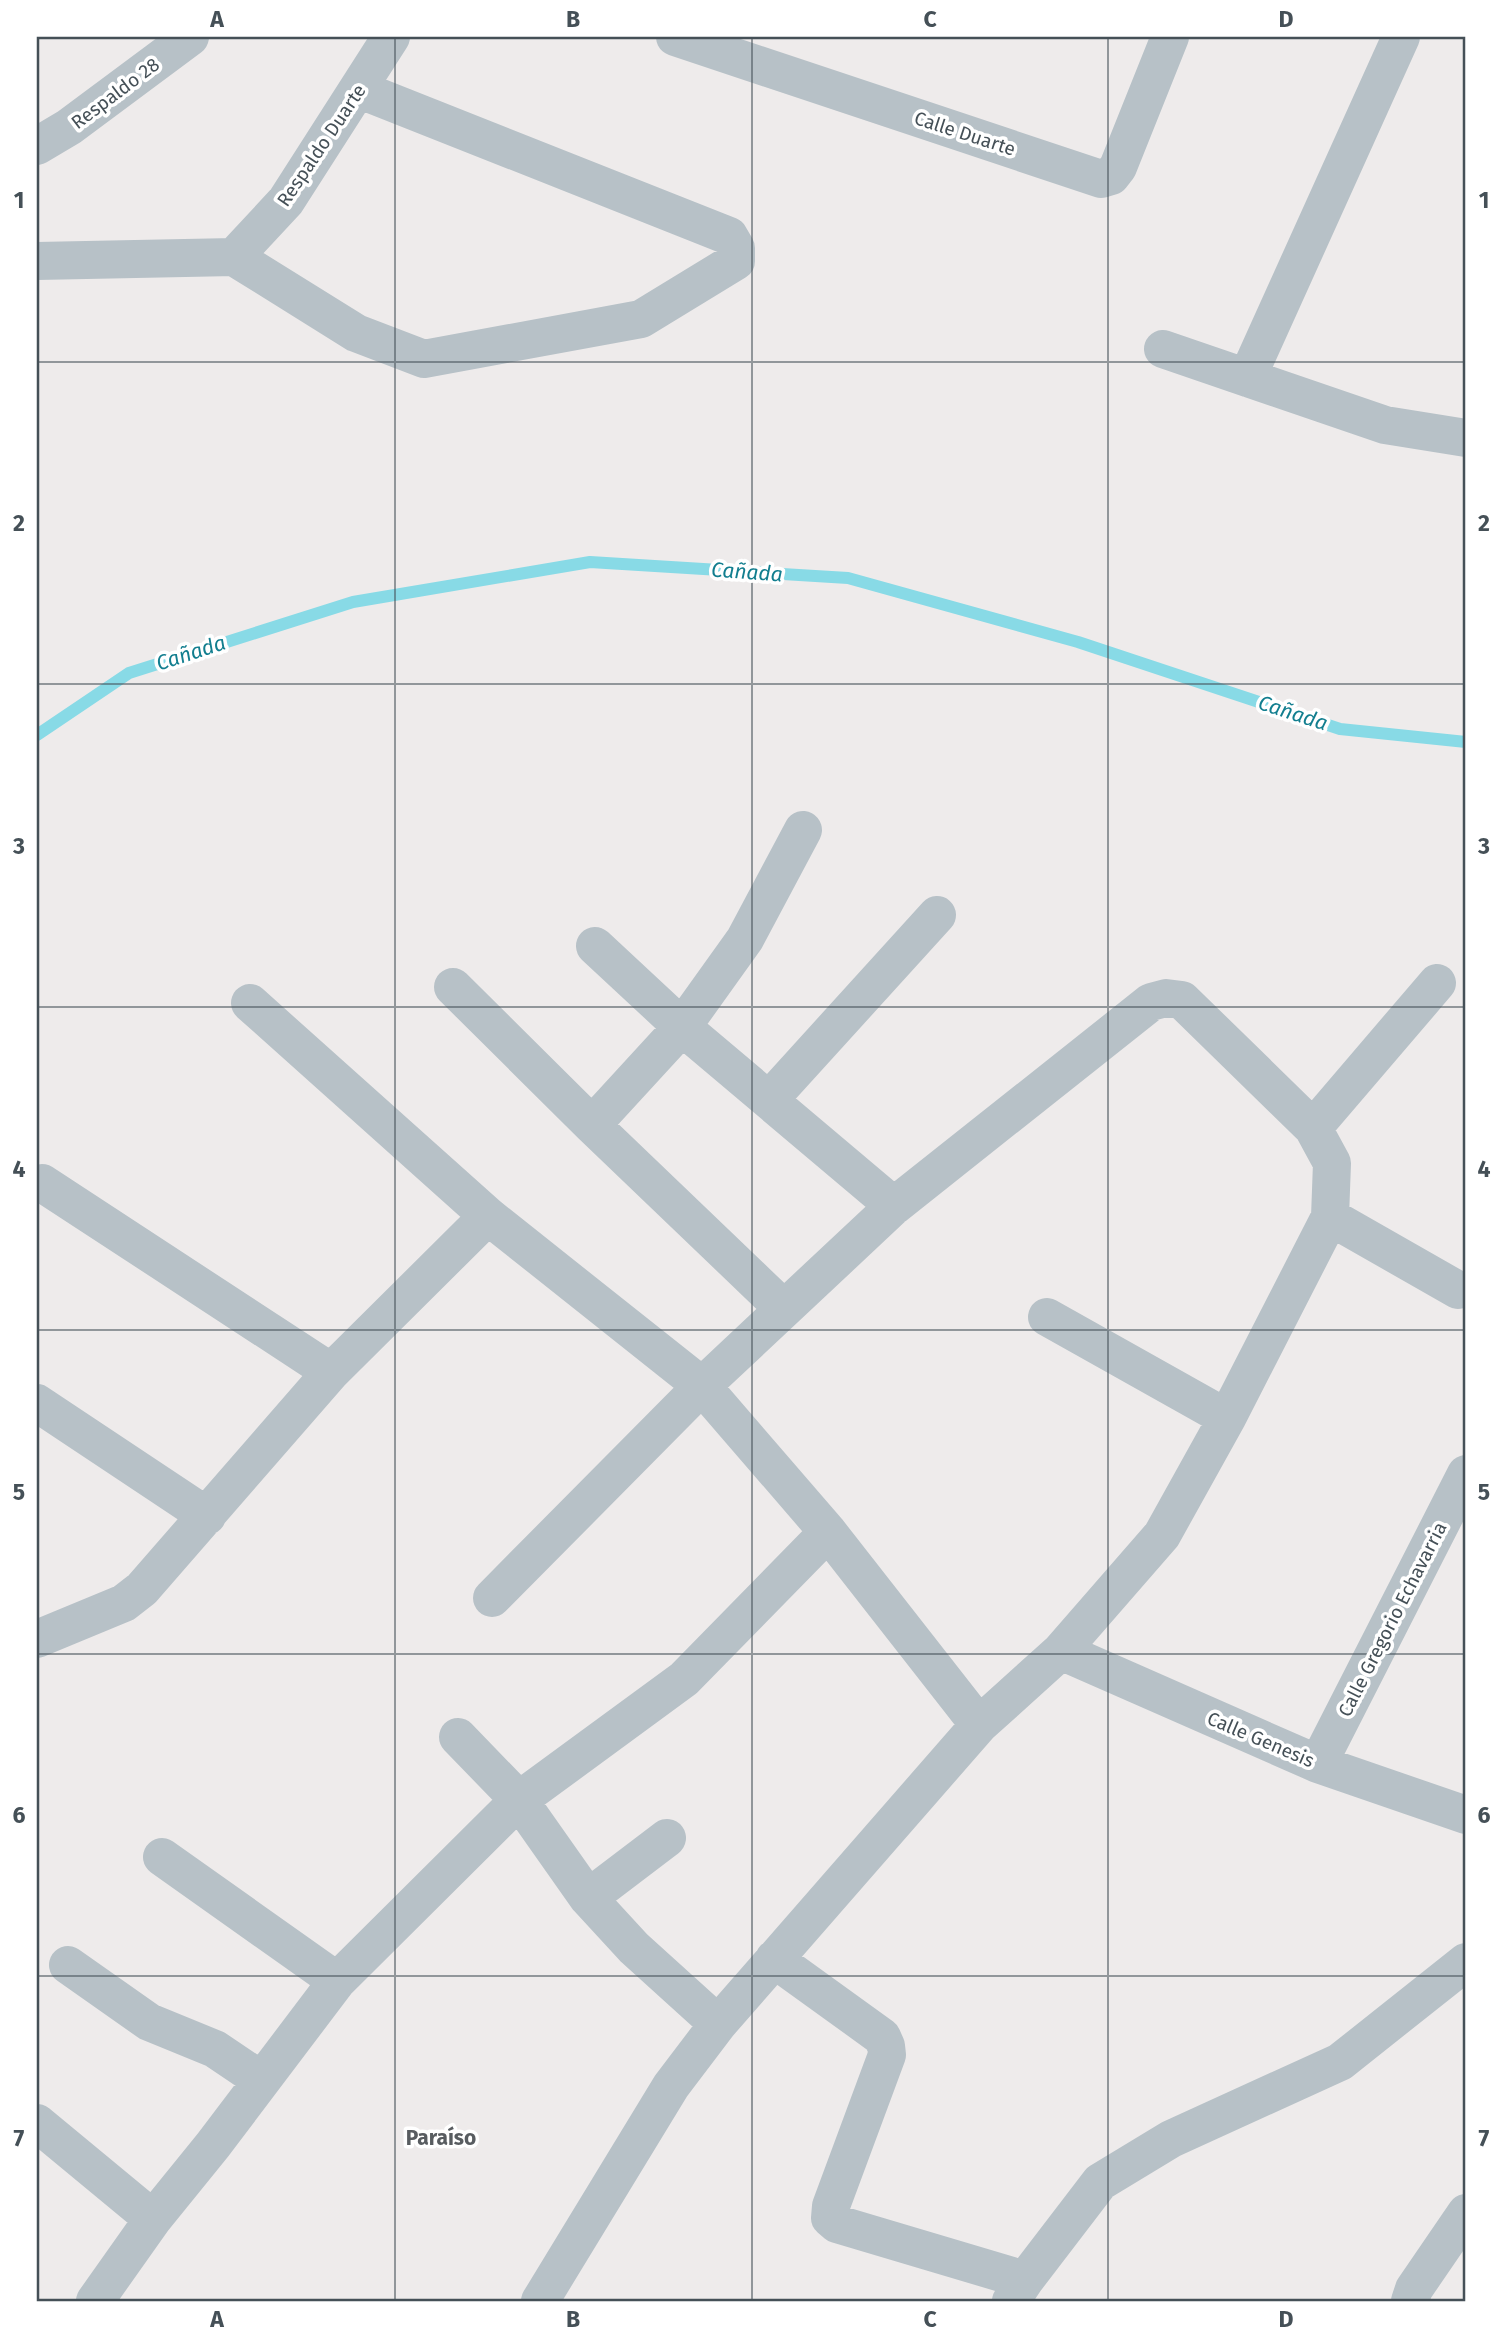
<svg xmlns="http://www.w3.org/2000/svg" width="1503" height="2338" font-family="'Fira Sans',sans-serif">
	<rect width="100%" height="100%" fill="#eeebeb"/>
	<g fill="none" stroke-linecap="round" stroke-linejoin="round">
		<!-- stream -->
		<path stroke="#88dae6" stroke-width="12" d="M37,735L129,673L353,602L590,562L848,578L1078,642L1340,729L1466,742"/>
		<!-- minor -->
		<path stroke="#b7c1c7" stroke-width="38" d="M675,37L1101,179L1111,176L1118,167L1170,37
			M37,146L69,127L190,37
			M234,257L356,333L424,359L641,319L736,261V248L729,236L358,89
			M37,261L234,257L286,201L391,37
			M1163,349L1385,425L1466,438
			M1247,378L1401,37
			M595,946L682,1027L894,1206
			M453,987L592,1125L784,1309
			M250,1003L488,1216L702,1386L828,1532L979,1725
			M769,1100L937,915
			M592,1125L682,1027L745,939L803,830
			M1313,1128L1437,983
			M42,1183L331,1372
			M1330,1217L1458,1290
			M1047,1317L1227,1418
			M37,1403L207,1516
			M492,1598L702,1386L894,1206L1151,1002L1166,998L1182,1000L1313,1128L1332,1163L1330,1217L1227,1418L1162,1535L1061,1651L979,1725L718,2024L671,2086L540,2301
			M37,1639L124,1603L142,1589L331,1372L488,1216
			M1061,1651L1318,1764L1466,1815
			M458,1737L519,1800L588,1898L634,1948L718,2024
			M1318,1764L1466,1474
			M162,1857L337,1981
			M588,1898L667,1838
			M774,1959L882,2037L886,2046L887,2055L831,2206L830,2218L837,2224L1025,2280
			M68,1965L149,2022L215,2049L261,2080
			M37,2123L153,2219
			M95,2301L153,2219L213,2145L337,1981L519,1800L684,1679L828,1532
			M1011,2301L1025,2280L1100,2182L1171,2139L1340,2062L1466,1962
			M1410,2301L1414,2289L1466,2213"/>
	</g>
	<!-- grid -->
	<path fill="none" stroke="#455057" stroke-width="2" stroke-opacity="0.55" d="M395,37V2301M752,37V2301M1108,37V2301M37,362H1466M37,684H1466M37,1007H1466M37,1330H1466M37,1654H1466M37,1976H1466"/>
	<g text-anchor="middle" stroke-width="7" stroke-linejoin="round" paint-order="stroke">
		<!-- street labels -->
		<g font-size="19" fill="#455057" stroke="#fff">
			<text transform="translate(115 93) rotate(-37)" y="7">Respaldo 28</text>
			<text transform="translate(965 133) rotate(18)" y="7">Calle Duarte</text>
			<text transform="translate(321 145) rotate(-56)" y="7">Respaldo Duarte</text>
			<text transform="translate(1392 1619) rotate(-63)" y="7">Calle Gregorio Echavarria</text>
			<text transform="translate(1261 1739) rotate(23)" y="7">Calle Genesis</text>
		</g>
		<!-- water labels -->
		<g font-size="21" font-style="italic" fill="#127e8f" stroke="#fff">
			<text transform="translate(747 572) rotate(4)" y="7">Cañada</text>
			<text transform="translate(191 653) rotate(-18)" y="7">Cañada</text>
			<text transform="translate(1293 713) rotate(18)" y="7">Cañada</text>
		</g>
		<!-- neighbourhood labels -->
		<g font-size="21" font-weight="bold" fill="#585c60" stroke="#fff">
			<text x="441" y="2145">Paraíso</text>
		</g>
	</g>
	<!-- border -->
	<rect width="1503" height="2338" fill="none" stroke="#ffffff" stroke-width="77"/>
	<rect x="38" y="38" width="1426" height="2262" fill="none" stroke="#455057" stroke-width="2.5"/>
	<g font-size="23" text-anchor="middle" font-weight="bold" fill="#455057">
		<text x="217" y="27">A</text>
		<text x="573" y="27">B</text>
		<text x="930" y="27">C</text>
		<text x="1286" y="27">D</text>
		<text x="19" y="208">1</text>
		<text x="1484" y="208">1</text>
		<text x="19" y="531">2</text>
		<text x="1484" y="531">2</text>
		<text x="19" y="854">3</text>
		<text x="1484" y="854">3</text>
		<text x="19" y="1177">4</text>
		<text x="1484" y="1177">4</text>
		<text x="19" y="1500">5</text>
		<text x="1484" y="1500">5</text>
		<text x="19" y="1823">6</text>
		<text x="1484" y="1823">6</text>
		<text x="19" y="2146">7</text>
		<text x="1484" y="2146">7</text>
		<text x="217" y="2327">A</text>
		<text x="573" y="2327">B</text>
		<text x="930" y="2327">C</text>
		<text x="1286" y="2327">D</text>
	</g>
</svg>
